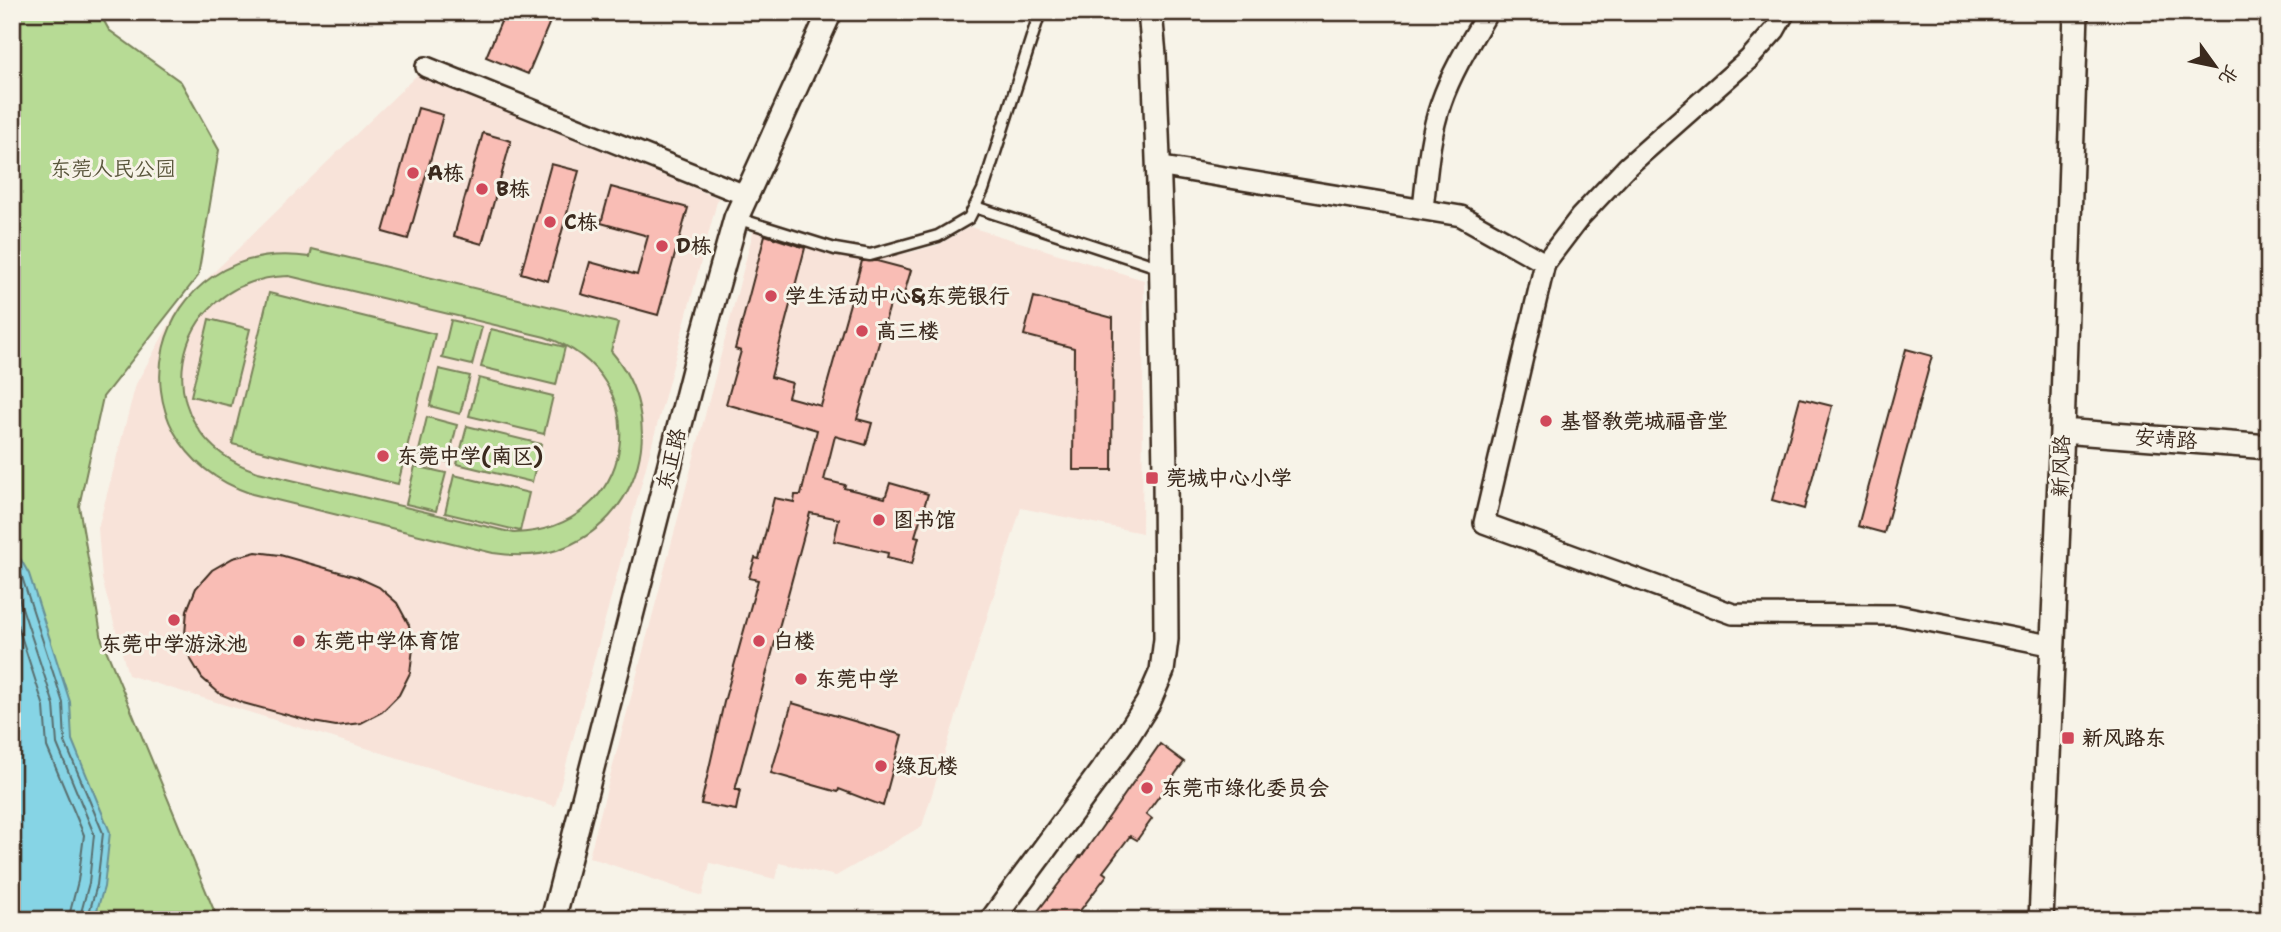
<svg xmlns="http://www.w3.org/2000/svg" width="2281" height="932" font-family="'Shantell Sans','LXGW WenKai TC',sans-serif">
	<rect width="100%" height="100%" fill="#f7f3e8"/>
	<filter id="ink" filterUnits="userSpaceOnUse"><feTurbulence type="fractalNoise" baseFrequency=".0143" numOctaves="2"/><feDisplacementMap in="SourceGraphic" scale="14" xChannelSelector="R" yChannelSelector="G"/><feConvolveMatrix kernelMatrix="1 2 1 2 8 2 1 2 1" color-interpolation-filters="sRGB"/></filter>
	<g filter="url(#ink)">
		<!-- built -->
		<path fill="#f8e3d9" d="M417,75L718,198L555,806L128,675L102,579L98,528L136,384L180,305Z
			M756,221L869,258L908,253L938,245L970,227L1144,280L1142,533L1021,508L922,826L836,876L779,863L775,879L710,863L702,896L589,857Z"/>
		<!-- green -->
		<path fill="#b7db95" stroke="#79825a" stroke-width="2" fill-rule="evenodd" d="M12,12H99L109,30L181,82L219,150L198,276L103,397L79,506L102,640L218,920H12Z
			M312,249L618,323L611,351C669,419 642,521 557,550C536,557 514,556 493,553L252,494C99,442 150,234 310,257ZM289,276L545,337C661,376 637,530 514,533L258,472C141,434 166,279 289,276Z
			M269,293L435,334L398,484L232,444Z
			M209,319L250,329L231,406L191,396Z
			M451,320L482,327L472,365L442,358Z
			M491,329L565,347L556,385L481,367Z
			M439,369L470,376L460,414L430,406Z
			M479,378L553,396L544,434L469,416Z
			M427,417L457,425L448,462L418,455Z
			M467,426L541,444L532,482L457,464Z
			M415,466L446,473L436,511L406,504Z
			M454,475L529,493L520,531L445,513Z"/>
		<!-- water -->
		<path fill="#86d4e5" stroke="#689095" stroke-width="2" d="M12,544L29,574L70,702L72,740L110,832L104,887L94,920H12Z"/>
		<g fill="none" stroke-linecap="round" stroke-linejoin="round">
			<!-- shore -->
			<path stroke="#596e6e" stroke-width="2" d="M12,559L22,577L63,703L65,742L103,833L97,885L87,920
				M12,577L54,705L57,744L94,834L89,883L79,920
				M12,608L44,707L47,747L84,835L78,881L68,920"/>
		</g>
		<!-- building -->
		<path fill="#f9bdb5" stroke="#3b2a1e" stroke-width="2" d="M505,12H554L528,74L486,57Z
			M418,108L443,115L408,239L383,232Z
			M483,133L511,141L482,244L454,236Z
			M551,164L579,171L548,281L521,273Z
			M611,187L688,208L658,315L581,294L590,262L637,275L648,236L601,223Z
			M765,235L805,248L771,377L792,383L788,397L821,406L862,261H877L911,270L904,294L894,291L857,419L872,423L866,445L835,436L824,480L845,485L844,488L885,498L890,483L928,494L915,536L919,537L912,564L887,558L888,553L834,541L839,519L810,513L735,790H740L736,810L701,804L724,702L758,580L749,578L755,558L759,559L774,498L794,502L795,495H801L817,430L726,404L741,351L735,349Z
			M1034,297L1113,318L1112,470H1073L1074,348L1024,335Z
			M1906,349L1932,356L1884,533L1858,526Z
			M1800,398L1832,406L1804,509L1772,500Z
			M256,552L280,555L357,577L379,587L397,603L409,625L413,648L410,673L399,695L382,712L361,723L336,726L313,722L243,703L220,694L202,678L190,658L185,634L187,610L196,588L212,570L233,558Z
			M792,703L902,735L883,806L839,789L838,792L771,773Z
			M1160,744L1184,762L1146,814L1152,819L1137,840L1130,836L1103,872L1107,875L1073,920H1031L1080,856L1081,857Z"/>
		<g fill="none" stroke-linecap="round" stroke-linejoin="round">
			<defs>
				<path id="service" d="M975,207L1161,268
					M736,218L835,249L870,255L938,236L969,218L983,190L1040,12"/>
				<path id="minor" d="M426,67L745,195
					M1157,166L1461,216L1545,263L1484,523L1733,614L1898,615L2054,646
					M1423,209C1427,174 1429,137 1441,103C1452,71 1471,41 1488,12
					M1545,263L1580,217L1628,166L1749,59L1775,30L1785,12"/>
				<path id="tertiary" d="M2062,431L2269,447
					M553,920L696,362L736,218L830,12
					M992,920L1124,741L1148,703L1162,671L1166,639L1165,472L1161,236L1154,55L1150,12
					M2041,920L2062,431L2076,12"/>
			</defs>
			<!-- service casing -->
			<use href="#service" stroke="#3b2a1e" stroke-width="15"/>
			<!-- minor casing -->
			<use href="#minor" stroke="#3b2a1e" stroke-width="24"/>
			<!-- tertiary casing -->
			<use href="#tertiary" stroke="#3b2a1e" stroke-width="28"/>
			<!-- service -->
			<use href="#service" stroke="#f7f3e8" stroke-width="10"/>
			<!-- minor -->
			<use href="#minor" stroke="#f7f3e8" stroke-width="19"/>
			<!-- tertiary -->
			<use href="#tertiary" stroke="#f7f3e8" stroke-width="23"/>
		</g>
	</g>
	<!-- markers -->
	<g fill="#d1495b" stroke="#f7f3e8" stroke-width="2.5">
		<circle cx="413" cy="173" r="7"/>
		<circle cx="482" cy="189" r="7"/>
		<circle cx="550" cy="222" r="7"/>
		<circle cx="662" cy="246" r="7"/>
		<circle cx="771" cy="296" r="7"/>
		<circle cx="862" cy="331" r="7"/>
		<circle cx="1546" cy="421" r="7"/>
		<circle cx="383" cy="456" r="7"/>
		<rect x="1145" y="471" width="14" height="14" rx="3.5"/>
		<circle cx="879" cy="520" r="7"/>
		<circle cx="174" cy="620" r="7"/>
		<circle cx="299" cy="641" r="7"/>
		<circle cx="759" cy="641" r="7"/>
		<circle cx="801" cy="679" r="7"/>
		<rect x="2061" y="731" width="14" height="14" rx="3.5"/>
		<circle cx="881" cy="766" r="7"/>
		<circle cx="1147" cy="788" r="7"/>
	</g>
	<g text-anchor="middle" stroke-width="6" stroke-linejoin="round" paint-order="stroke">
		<!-- park labels -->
		<g font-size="21" fill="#5a563c" stroke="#f7f3e8">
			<text x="113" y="176">东莞人民公园</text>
		</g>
		<!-- poi labels -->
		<g font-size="21" font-weight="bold" fill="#3b2a1e" stroke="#f7f3e8" text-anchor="start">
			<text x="427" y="180">A栋</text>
			<text x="496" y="196">B栋</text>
			<text x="564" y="229">C栋</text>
			<text x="676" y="253">D栋</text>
			<text x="785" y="303">学生活动中心&amp;东莞银行</text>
			<text x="876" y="338">高三楼</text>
			<text x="1560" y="428">基督教莞城福音堂</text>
			<text x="397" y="463">东莞中学(南区)</text>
			<text x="1166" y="485">莞城中心小学</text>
			<text x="893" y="527">图书馆</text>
			<text x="313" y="648">东莞中学体育馆</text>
			<text x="773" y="648">白楼</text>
			<text x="174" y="651" text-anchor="middle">东莞中学游泳池</text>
			<text x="815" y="686">东莞中学</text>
			<text x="2082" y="745">新风路东</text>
			<text x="895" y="773">绿瓦楼</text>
			<text x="1161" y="795">东莞市绿化委员会</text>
		</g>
		<!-- street labels -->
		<g font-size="21" fill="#3b2a1e" stroke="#f7f3e8">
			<text transform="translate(2166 439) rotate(4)" y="7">安靖路</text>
			<text transform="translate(671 459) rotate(-76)" y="7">东正路</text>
			<text transform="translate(2061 466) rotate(-88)" y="7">新风路</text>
		</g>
	</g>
	<!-- margin -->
	<rect width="2281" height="932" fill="none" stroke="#f7f3e8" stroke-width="42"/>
	<rect x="21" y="21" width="2239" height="890" fill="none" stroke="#3b2a1e" stroke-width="2.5" filter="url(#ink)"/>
	<!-- north arrow -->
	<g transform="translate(2215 66) rotate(123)" stroke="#f7f3e8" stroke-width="5" paint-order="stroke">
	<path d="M0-5L12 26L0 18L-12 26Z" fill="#3b2a1e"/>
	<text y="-10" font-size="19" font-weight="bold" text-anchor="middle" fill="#3b2a1e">北</text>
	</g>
</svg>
